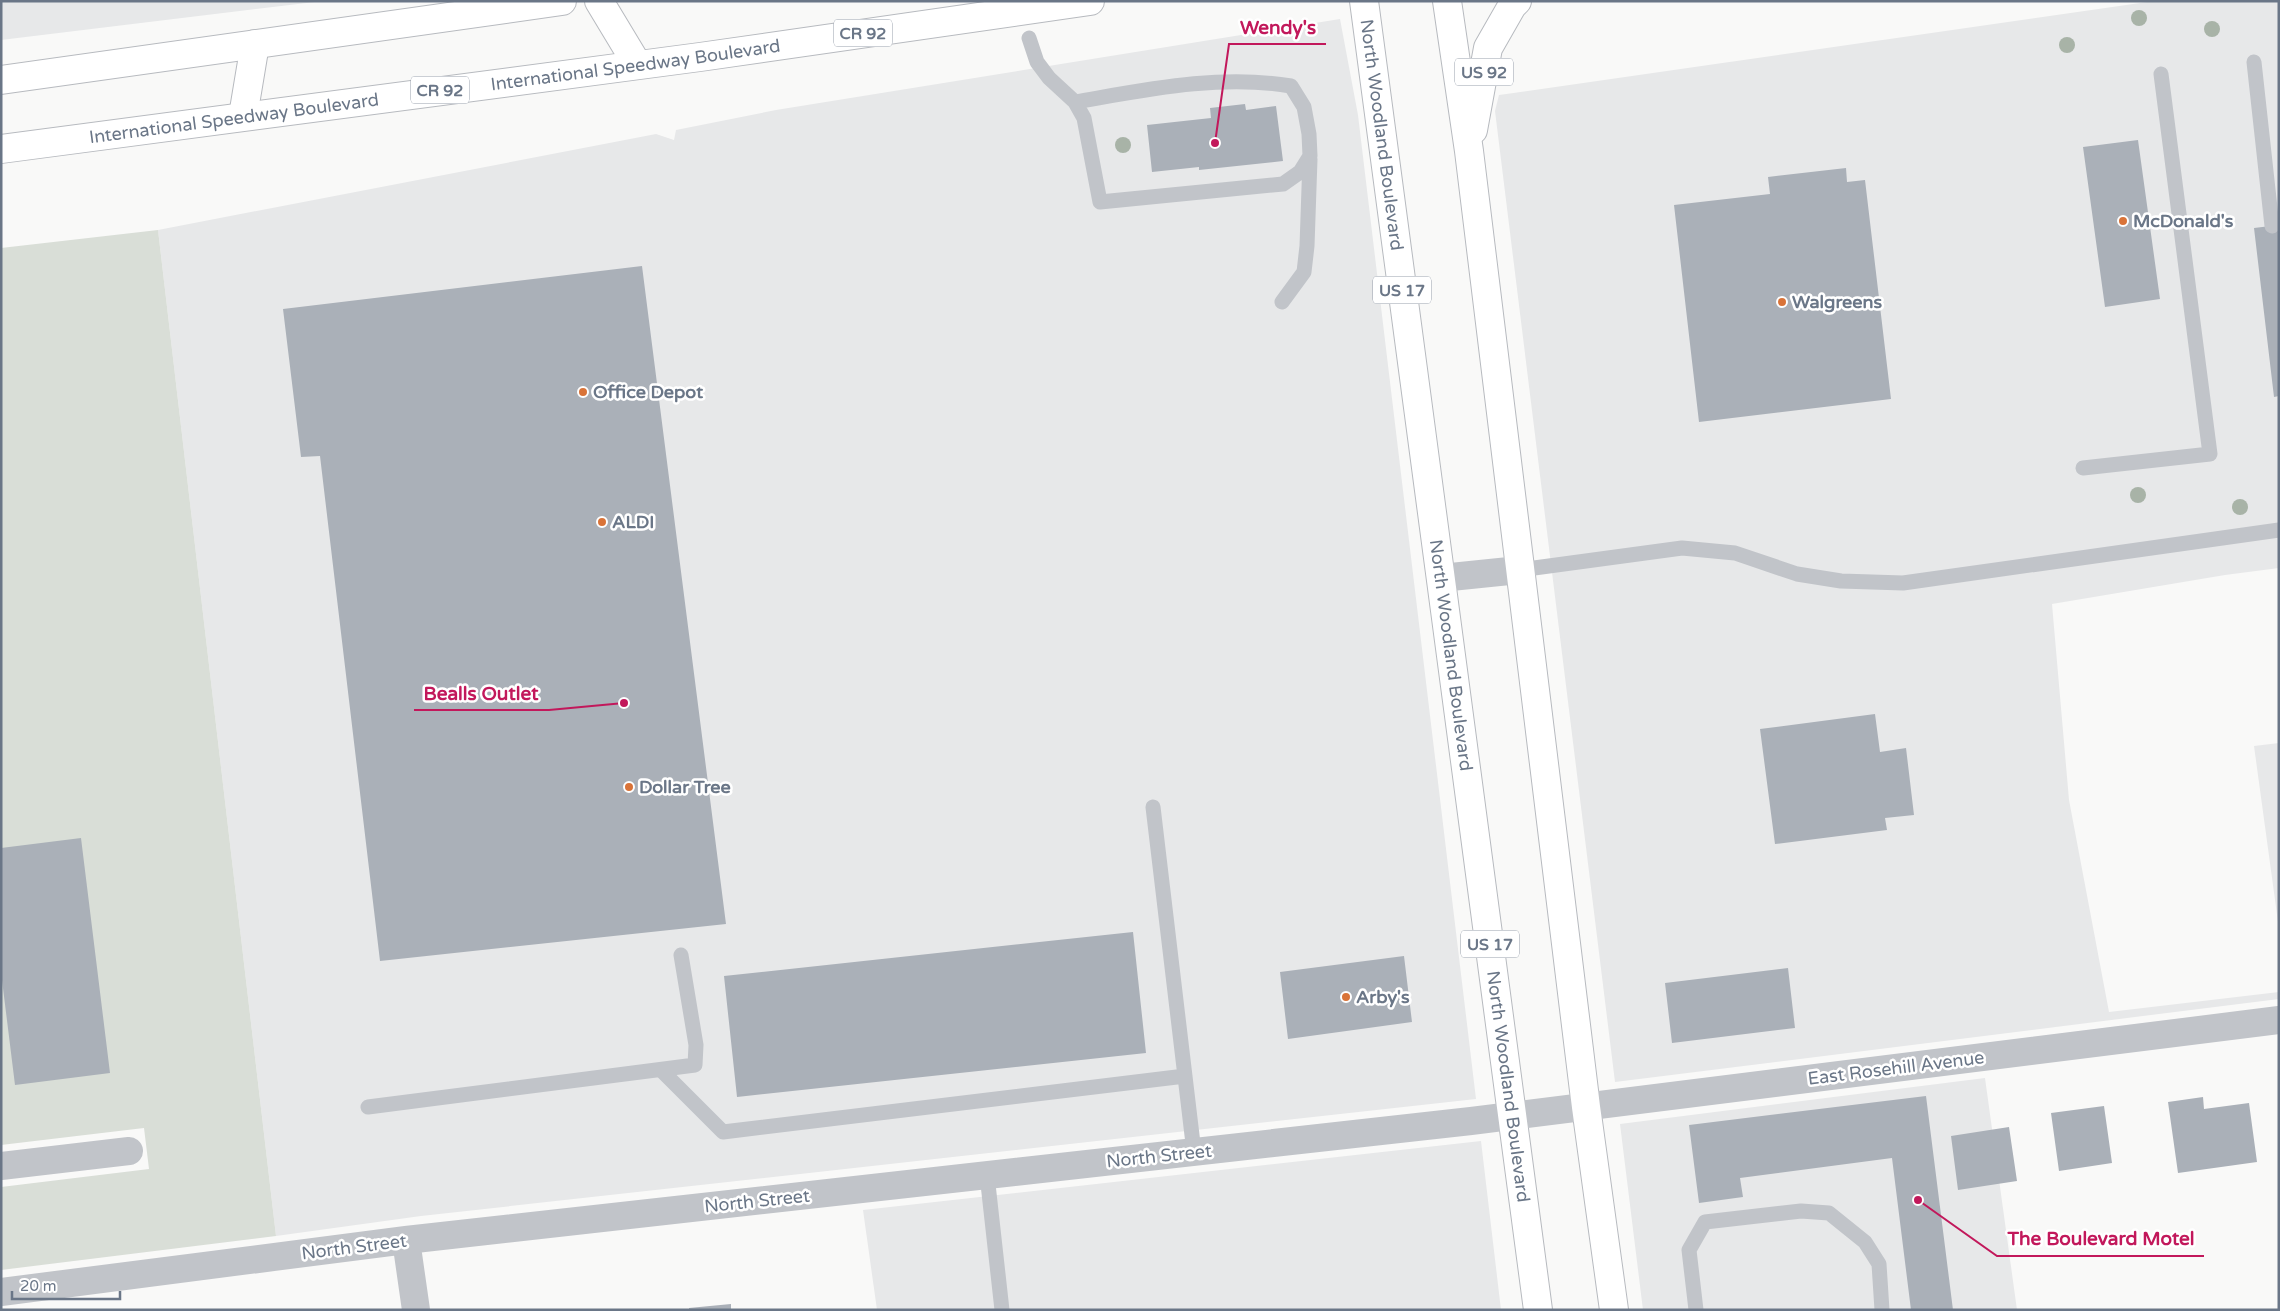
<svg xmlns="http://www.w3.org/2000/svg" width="2280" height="1311" font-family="'Varela Round',sans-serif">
	<rect width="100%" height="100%" fill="#f9f9f8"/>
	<!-- built -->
	<path fill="#e7e8e9" d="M1,1H323L1,40Z
		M2154,1H2279V568L2225,575L2052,604L2069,800L2109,1012L2279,992V999L1615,1082L1495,111L1499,95Z
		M1340,19L1358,115L1476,1099L421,1216L276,1236L158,230L656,134L674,140L676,130L776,110Z
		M2279,743V929L2254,746Z
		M1985,1078L2017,1310H1643L1620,1124Z
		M1481,1141L1501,1310H877L863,1210Z"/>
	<!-- green -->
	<path fill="#d9ded7" d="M158,230L276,1236L1,1270V1187L149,1169L144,1128L1,1145V248Z"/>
	<!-- building -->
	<path fill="#aab0b8" d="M1245,104L1246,110L1276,106L1283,161L1199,170V167L1152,172L1147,125L1211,118L1210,108Z
		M2138,140L2160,299L2105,307L2083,147Z
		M1846,168L1847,182L1865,180L1891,399L1699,422L1674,205L1770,194L1768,177Z
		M2279,225V396L2274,397L2254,228Z
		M642,266L726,924L380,961L320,456L301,457L283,309Z
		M1875,714L1880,752L1906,748L1914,815L1885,818L1887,830L1775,844L1760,729Z
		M81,838L110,1073L15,1085L1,972V848Z
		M1133,932L1146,1053L737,1097L724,976Z
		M1404,956L1412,1022L1288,1039L1280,972Z
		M1788,968L1795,1028L1672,1043L1665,983Z
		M1926,1096L1953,1310H1911L1892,1158L1740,1178L1743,1197L1699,1203L1689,1125Z
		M2203,1097L2204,1109L2249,1103L2257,1162L2178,1173L2168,1102Z
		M2104,1106L2112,1163L2059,1171L2051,1113Z
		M2009,1127L2017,1181L1958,1190L1951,1136Z
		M731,1304V1310H689V1308Z"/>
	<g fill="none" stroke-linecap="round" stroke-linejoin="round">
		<defs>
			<g id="primary">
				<path d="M599,1L637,64"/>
				<path id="s1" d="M1364,1L1538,1310"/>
				<path d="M1447,1L1469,151L1586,1107L1614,1310"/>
				<path d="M1,80L562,1"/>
				<path d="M243,116L255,44"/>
				<path d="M1473,130L1488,48L1512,6L1517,1"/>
				<path id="s2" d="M1,149L700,57L1090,1"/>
			</g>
		</defs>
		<!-- primary casing -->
		<use href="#primary" stroke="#b7babf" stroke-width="30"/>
		<!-- service -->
		<path stroke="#c1c4c9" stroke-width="15" d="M1029,38L1037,62L1049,78L1075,102L1084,118L1100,202L1283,184L1300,172L1310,156L1309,134L1304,107L1291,86C1219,74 1145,90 1075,102
			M2254,62L2272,226
			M1282,302L1304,272L1307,246L1310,159
			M2083,468L2210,454L2161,74
			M1519,570L1682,548L1735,553L1797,574L1841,581L1903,583L2279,530
			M1153,807L1194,1152
			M661,1070L723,1132L1185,1076
			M368,1107L695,1065L696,1045L681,955
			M987,1175L1002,1310
			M1696,1310L1689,1250L1705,1222L1801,1211L1829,1213L1865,1242L1879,1264L1882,1310"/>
		<!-- minor -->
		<path stroke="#c1c4c9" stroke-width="28" d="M1441,578L1519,570
			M1,1166L129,1151
			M406,1240L416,1310
			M1,1292L406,1240L1471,1121L2279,1020"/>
		<!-- primary -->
		<use href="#primary" stroke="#fff" stroke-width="28"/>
	</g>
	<!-- trees -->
	<g fill="#a8b3a7">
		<circle cx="2139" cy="18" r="8"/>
		<circle cx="2212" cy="29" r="8"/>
		<circle cx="2067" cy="45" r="8"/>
		<circle cx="1123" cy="145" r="8"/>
		<circle cx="2138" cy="495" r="8"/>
		<circle cx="2240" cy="507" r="8"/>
	</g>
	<!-- markers -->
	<g fill="#d97338" stroke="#fff" stroke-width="2">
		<circle cx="2123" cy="221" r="5"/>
		<circle cx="1782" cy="302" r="5"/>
		<circle cx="583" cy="392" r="5"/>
		<circle cx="602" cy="522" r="5"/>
		<circle cx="629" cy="787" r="5"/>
		<circle cx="1346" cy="997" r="5"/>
	</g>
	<g text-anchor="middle" stroke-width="5" stroke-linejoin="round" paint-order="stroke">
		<!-- shield labels -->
		<g fill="#fff" stroke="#979fab" stroke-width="1">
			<rect x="834" y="19.5" width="58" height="27" rx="4"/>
			<rect x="1455" y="58.5" width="58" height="27" rx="4"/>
			<rect x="411" y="76.5" width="58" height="27" rx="4"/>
			<rect x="1373" y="276.5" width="58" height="27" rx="4"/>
			<rect x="1461" y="930.5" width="58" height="27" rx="4"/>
		</g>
		<g font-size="16" font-weight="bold" fill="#6a7687">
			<text x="863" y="39">CR 92</text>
			<text x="1484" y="78">US 92</text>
			<text x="440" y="96">CR 92</text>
			<text x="1402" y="296">US 17</text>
			<text x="1490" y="950">US 17</text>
		</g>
		<!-- street labels -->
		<g font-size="18" fill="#6a7687" stroke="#fff">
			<text dy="6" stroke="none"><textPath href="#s2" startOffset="640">International Speedway Boulevard</textPath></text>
			<text dy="6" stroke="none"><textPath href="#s2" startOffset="235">International Speedway Boulevard</textPath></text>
			<text dy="6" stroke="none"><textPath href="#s1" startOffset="135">North Woodland Boulevard</textPath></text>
			<text dy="6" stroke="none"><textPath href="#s1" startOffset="660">North Woodland Boulevard</textPath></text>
			<text transform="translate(1896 1068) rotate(-7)" y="6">East Rosehill Avenue</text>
			<text dy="6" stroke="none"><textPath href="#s1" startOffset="1095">North Woodland Boulevard</textPath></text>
			<text transform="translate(1159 1156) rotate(-6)" y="6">North Street</text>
			<text transform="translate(757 1201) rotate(-6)" y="6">North Street</text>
			<text transform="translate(354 1247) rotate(-7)" y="6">North Street</text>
		</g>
		<!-- poi labels -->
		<g font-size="18" font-weight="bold" fill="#6a7687" stroke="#fff" text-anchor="start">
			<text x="2133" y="227">McDonald's</text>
			<text x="1792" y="308">Walgreens</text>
			<text x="593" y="398">Office Depot</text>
			<text x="612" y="528">ALDI</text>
			<text x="639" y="793">Dollar Tree</text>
			<text x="1356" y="1003">Arby's</text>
		</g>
	</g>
	<!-- callouts -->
	<path fill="none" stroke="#c2185b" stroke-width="2" d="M1215 143L1229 44H1326M624 703L549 710H414M1918 1200L1997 1256H2204"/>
	<g fill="#c2185b" stroke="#fff" stroke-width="2">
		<circle cx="1215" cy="143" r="5"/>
		<circle cx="624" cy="703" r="5"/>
		<circle cx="1918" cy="1200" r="5"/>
	</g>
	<g font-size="19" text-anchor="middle" font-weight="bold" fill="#c2185b" stroke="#fff" stroke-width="5" stroke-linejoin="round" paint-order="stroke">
		<text x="1278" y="34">Wendy's</text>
		<text x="481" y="700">Bealls Outlet</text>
		<text x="2101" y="1245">The Boulevard Motel</text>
	</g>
	<!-- border -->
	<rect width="2280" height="1311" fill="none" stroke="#6a7687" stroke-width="5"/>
	<!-- scale -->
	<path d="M12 1291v8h108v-8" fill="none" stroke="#6a7687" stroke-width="2.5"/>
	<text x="20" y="1291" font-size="15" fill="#6a7687" stroke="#ffffff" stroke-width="4" paint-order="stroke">20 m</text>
</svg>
